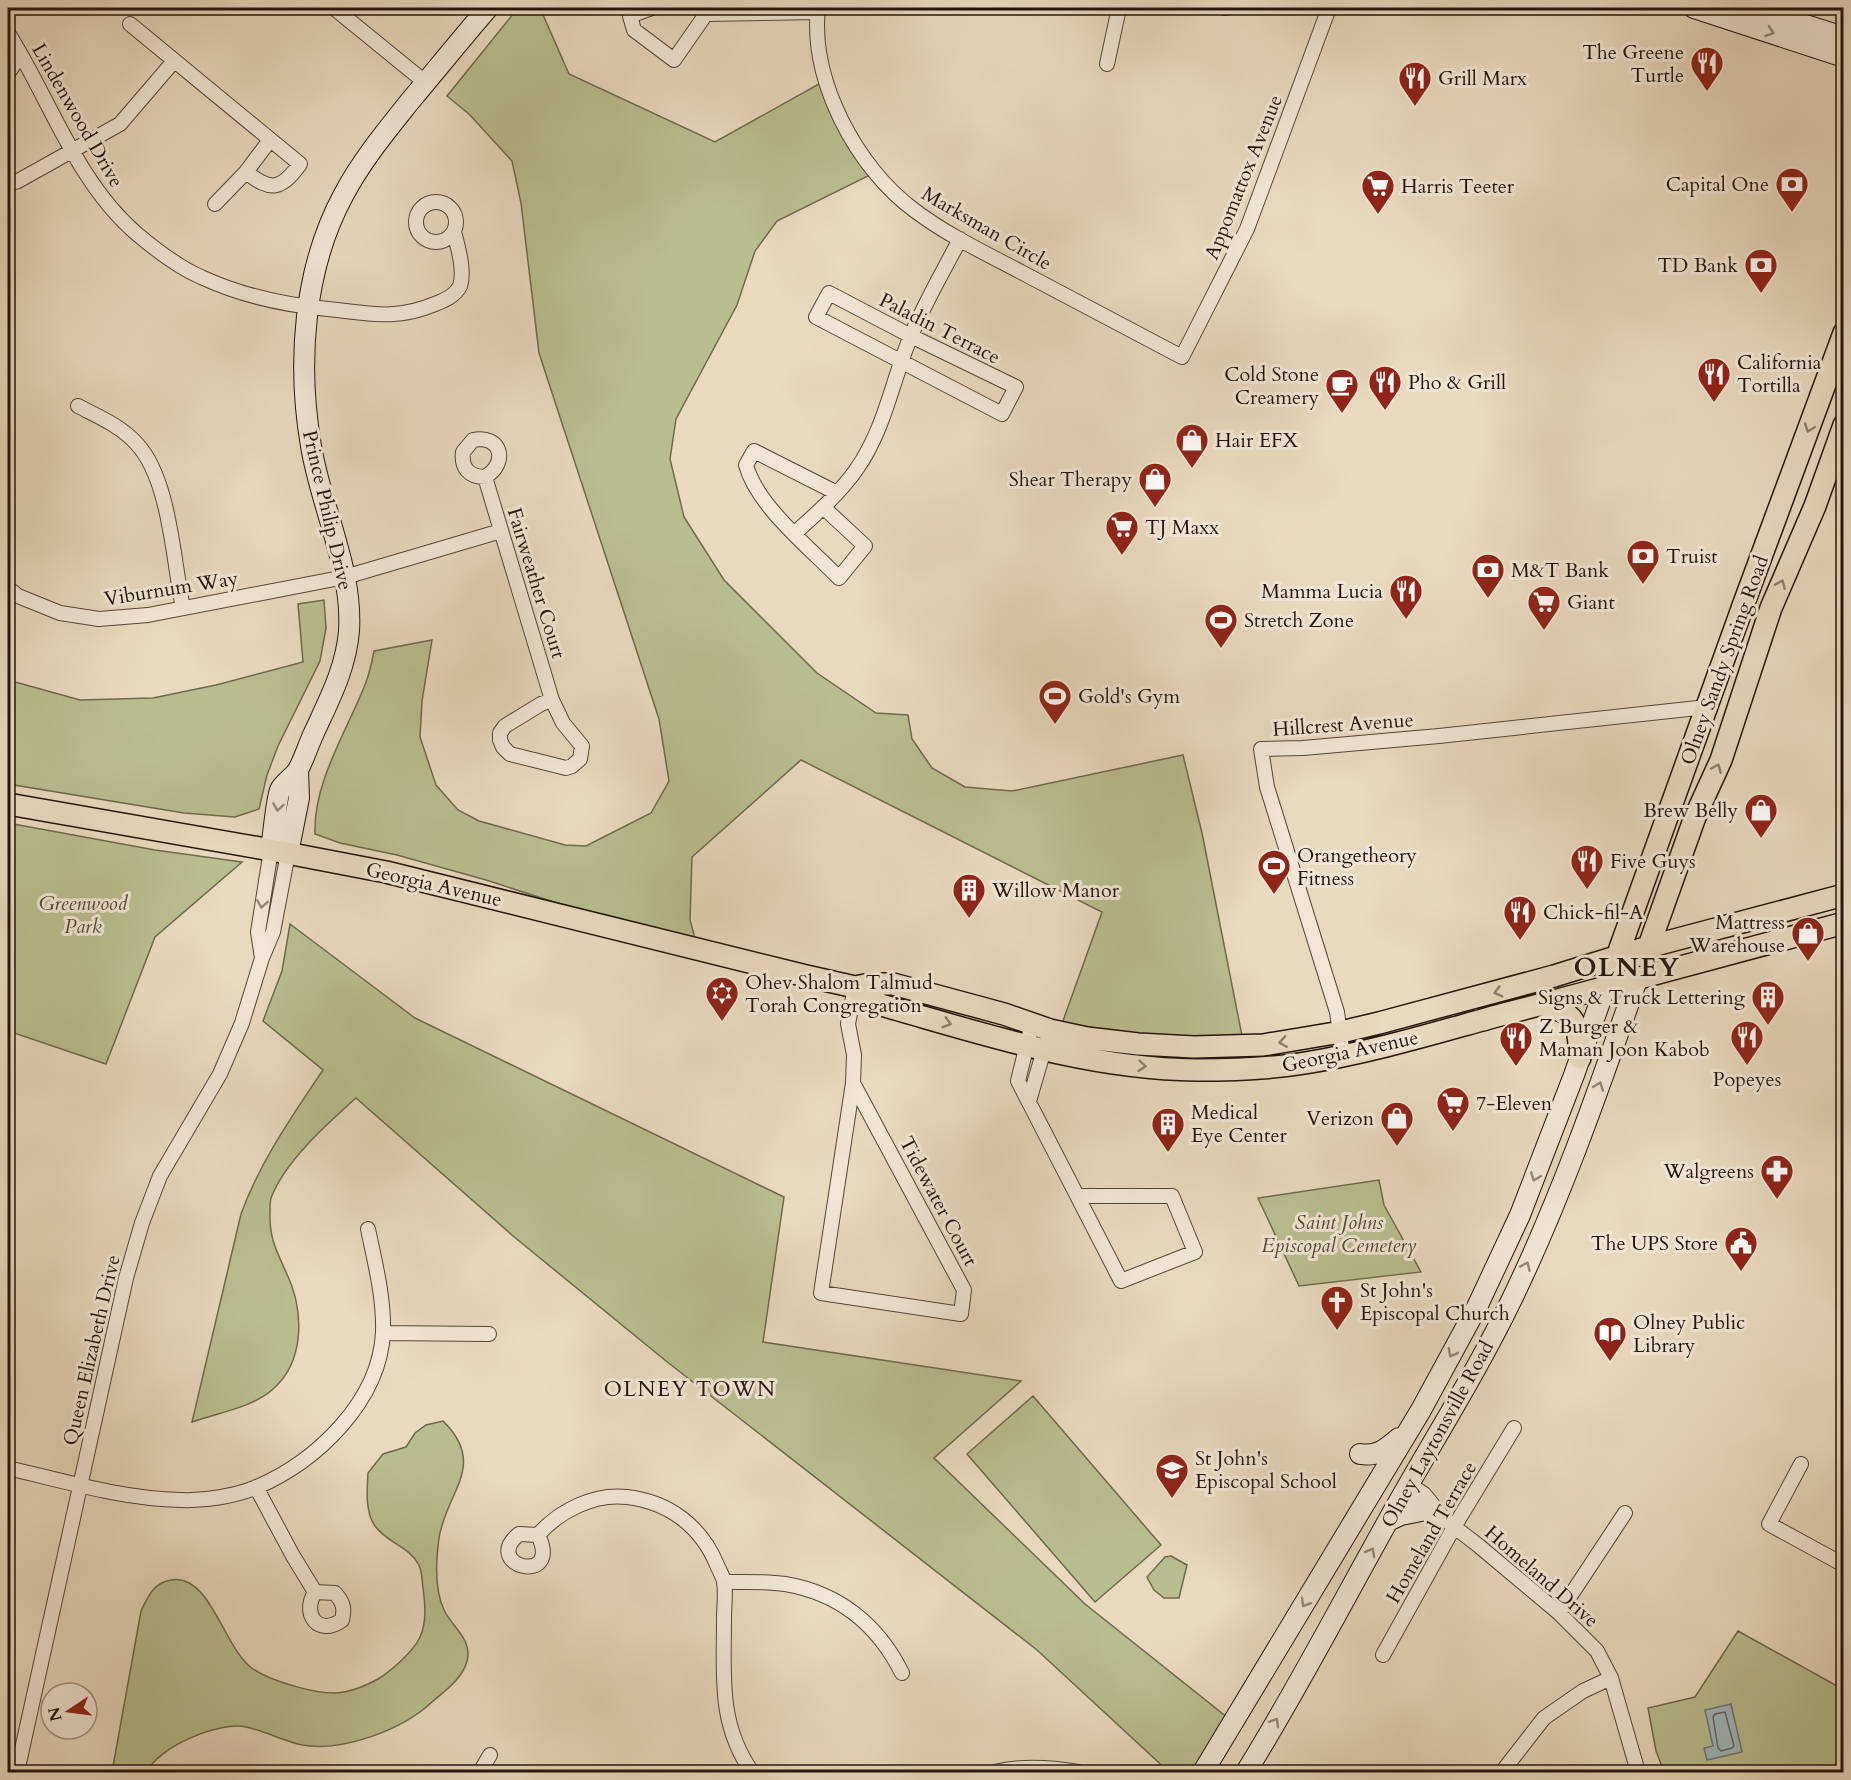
<svg xmlns="http://www.w3.org/2000/svg" width="1851" height="1780" font-family="Cardo,serif">
	<rect width="100%" height="100%" fill="#e9d9be"/>
	<filter id="stains"><feTurbulence type="fractalNoise" baseFrequency=".00333" numOctaves="4"/><feColorMatrix values="0 0 0 0 .2 0 0 0 0 .09 0 0 0 0 .02 0 0 0 .5 -.17"/></filter>
	<radialGradient id="worn" r=".72"><stop offset=".6" stop-color="#630" stop-opacity="0"/><stop offset="1" stop-color="#630" stop-opacity=".3"/></radialGradient>
	<!-- green -->
	<path fill="#b9be8f" stroke="#6e694e" stroke-width="1.5" d="M518,8H540L569,74L715,142L826,80L876,172L777,221L755,251L737,305L676,419L670,459L684,517L724,580L817,673L876,713L908,715L912,739L932,768L965,787L1012,791L1183,755L1202,833L1244,1046L1059,1032L1102,912L801,760L692,857L690,920L698,949L486,880L397,855L340,843L315,834C313,781 348,730 366,682C370,672 372,661 374,651L432,640L422,701L420,737L436,785L458,810L479,821L565,845L586,846L651,813L669,781L659,719L539,353L521,203L512,161L470,115L447,96Z
		M324,600L326,628L320,661L278,746L267,775L259,809L235,817L184,813L8,784V680L80,700L153,698L216,685L303,662L298,604Z
		M8,823L155,850L242,862L155,937L106,1064L8,1031Z
		M290,924L415,1018L784,1197L763,1342L1021,1381L934,1458L1085,1604L1233,1722L1203,1772H1169L1037,1650L666,1361L513,1236L356,1098C327,1124 285,1161 271,1198C270,1202 270,1207 270,1212C269,1237 276,1250 286,1272C304,1309 306,1361 272,1390C251,1408 217,1413 192,1422L241,1214C260,1162 292,1116 323,1070L263,1021L282,971Z
		M1379,1180L1384,1205L1421,1272L1299,1286L1258,1198Z
		M1033,1396L1161,1545L1095,1602L967,1454Z
		M443,1421C488,1465 446,1492 439,1538C436,1560 434,1589 444,1610C452,1627 473,1640 467,1661C463,1678 445,1691 432,1702C402,1730 343,1752 302,1745C283,1741 265,1731 246,1727C219,1721 158,1747 147,1772H112L141,1611C148,1597 153,1583 171,1580C211,1573 223,1648 253,1669C271,1681 322,1697 344,1692C355,1690 369,1684 378,1679C391,1671 414,1651 420,1637C427,1622 425,1603 423,1588C422,1581 422,1571 419,1565C409,1546 387,1543 375,1526C365,1512 367,1490 368,1473L383,1454L406,1447L415,1433L426,1425Z
		M1171,1556L1187,1565L1179,1598H1164L1154,1590L1147,1577L1165,1557Z
		M1738,1631L1839,1687L1844,1707L1843,1772H1664L1656,1751L1648,1708L1695,1697Z"/>
	<!-- water -->
	<path fill="#9eb7bd" stroke="#6d7677" stroke-width="1.5" d="M1731,1704L1742,1752L1707,1760L1704,1748L1713,1746L1705,1710Z"/>
	<g fill="none" stroke-linecap="round" stroke-linejoin="round">
		<!-- shore -->
		<path stroke="#616665" stroke-width="1.5" d="M1725,1712L1734,1746L1732,1748L1721,1751L1718,1748L1713,1717L1715,1714Z"/>
		<defs>
			<path id="street" d="M334,8L426,83
				M652,8L630,16L634,30L674,60L706,14
				M818,8C810,80 856,167 914,210C947,235 985,253 1021,272C1075,300 1128,329 1182,357L1247,229L1329,8
				M1224,8H1226
				M706,14L817,12
				M130,24L300,164C281,190 271,192 246,172
				M8,33C50,99 76,182 137,234C156,250 178,267 201,277C242,296 284,305 328,309C370,313 394,321 435,304C445,300 455,296 460,286C465,271 458,247 454,232
				M1107,64L1119,8
				M8,73L21,55
				M8,184L18,181L120,124L174,61
				M416 222a20 20 0 1 1 40 0a20 20 0 1 1-40 0Z
				M215,204L246,172L270,140
				M829,293L911,336L1016,387L1002,414L816,317Z
				M78,406C99,417 121,426 137,444C170,480 173,560 183,608
				M485,477C469,477 461,468 463,452L473,440C501,434 509,463 485,477L552,700L541,704L505,726L500,733V740L503,747L510,754L566,768L572,766L580,759L582,746L563,723L552,700
				M823,507L865,546L839,578C810,548 757,506 746,465L754,451L837,493
				M795,533C816,514 839,494 856,470C884,431 892,382 910,338C924,304 943,272 960,239
				M8,588L18,596L60,613L99,619L148,615L345,577L501,531
				M262,958L258,932L271,850
				M1032,1024L1018,1081L1121,1281L1195,1252L1172,1196H1078
				M1343,1056L1337,1012L1267,787L1261,749L1303,748L1439,736L1707,707
				M853,1083L964,1290L961,1314L821,1293L853,1083L854,1055L848,1024L855,987
				M1029,1101L1046,1043
				M383,1333L489,1334
				M1801,1464L1769,1524L1844,1565
				M8,1468C64,1481 123,1499 181,1500C206,1501 235,1496 257,1487C317,1461 380,1401 383,1332C384,1297 375,1263 368,1229
				M1409,1484L1424,1494L1441,1515
				M256,1487L293,1556L315,1592L335,1593C343,1602 345,1608 342,1620C319,1637 301,1615 315,1592
				M1402,1496L1417,1506L1444,1519L1479,1546L1559,1613L1597,1651L1611,1678L1638,1772
				M519,1534L538,1535C563,1587 480,1566 519,1534Z
				M538,1535C559,1511 594,1493 627,1497C669,1502 701,1526 717,1565C719,1570 723,1576 724,1582C726,1593 724,1607 724,1618C724,1675 718,1724 752,1772
				M724,1582C744,1582 765,1581 785,1584C839,1593 878,1625 902,1673
				M1559,1613L1625,1513
				M1383,1655L1454,1527L1514,1428
				M17,1772L126,1278L142,1223L160,1176L220,1074L242,1023L262,958L273,932L288,853
				M480,1772L490,1755
				M995,1772C1023,1765 1050,1767 1078,1772
				M1502,1772L1544,1718L1583,1691L1611,1678"/>
			<path id="secondary" d="M1694,8L1844,57
				M1751,8L1844,37
				M271,850C273,837 276,801 280,790C284,782 294,777 298,770C304,759 308,746 313,735C328,702 346,669 349,631C353,568 321,508 311,446C297,364 303,269 344,194C362,160 387,130 411,100C437,69 462,38 488,8
				M288,853L299,798L298,771
				M1360,1454C1377,1457 1386,1449 1399,1438
				M1388,1521L1401,1515L1426,1510
				M1203,1772L1421,1410L1477,1307L1520,1215L1574,1075L1605,988
				M1246,1772C1300,1685 1347,1593 1398,1503C1436,1436 1477,1371 1511,1301C1561,1198 1599,1088 1637,980"/>
			<path id="primary" d="M8,804L271,850L386,872L806,976L855,987L870,984H893L1004,1014L1050,1030L1087,1038L1138,1044L1194,1047L1263,1045L1341,1032L1379,1023L1554,976L1648,947L1844,895
				M1645,957L1695,817L1721,760L1771,608L1815,506L1844,425
				M1614,965L1744,603L1844,333
				M855,987L867,1000L881,1005C984,1034 1088,1069 1196,1070C1232,1070 1269,1069 1305,1063C1374,1052 1441,1031 1508,1013C1620,984 1731,953 1844,923
				M1540,1005C1577,1011 1578,1024 1580,1058"/>
		</defs>
		<!-- street casing -->
		<use href="#street" stroke="#554539" stroke-width="16"/>
		<!-- secondary casing -->
		<use href="#secondary" stroke="#24140d" stroke-width="22"/>
		<!-- primary casing -->
		<use href="#primary" stroke="#24140d" stroke-width="24"/>
		<!-- street -->
		<use href="#street" stroke="#f1e6d5" stroke-width="14"/>
		<!-- secondary -->
		<use href="#secondary" stroke="#f1e6d5" stroke-width="20"/>
		<!-- primary -->
		<use href="#primary" stroke="#e9d9be" stroke-width="21"/>
	</g>
	<!-- one-way arrows -->
	<defs><path id="oneway-chevron" d="M-2-3.5L2.5 0L-2 3.5" fill="none" stroke-width="1.6" stroke-linecap="round" stroke-linejoin="round" transform="scale(1.5)"/></defs>
	<g stroke="#95887b">
		<use href="#oneway-chevron" transform="translate(1770 32) rotate(19)"/>
		<use href="#oneway-chevron" transform="translate(278 807) rotate(99)"/>
		<use href="#oneway-chevron" transform="translate(262 904) rotate(99)"/>
		<use href="#oneway-chevron" transform="translate(1599 1086) rotate(-70)"/>
		<use href="#oneway-chevron" transform="translate(1535 1177) rotate(111)"/>
		<use href="#oneway-chevron" transform="translate(1526 1266) rotate(-66)"/>
		<use href="#oneway-chevron" transform="translate(1452 1353) rotate(118)"/>
		<use href="#oneway-chevron" transform="translate(1371 1552) rotate(-61)"/>
		<use href="#oneway-chevron" transform="translate(1305 1603) rotate(121)"/>
		<use href="#oneway-chevron" transform="translate(1275 1722) rotate(-59)"/>
	</g>
	<g stroke="#90806e">
		<use href="#oneway-chevron" transform="translate(1809 428) rotate(110)"/>
		<use href="#oneway-chevron" transform="translate(1781 584) rotate(-67)"/>
		<use href="#oneway-chevron" transform="translate(1717 768) rotate(-67)"/>
		<use href="#oneway-chevron" transform="translate(1498 992) rotate(165)"/>
		<use href="#oneway-chevron" transform="translate(947 1023) rotate(16)"/>
		<use href="#oneway-chevron" transform="translate(1283 1042) rotate(171)"/>
		<use href="#oneway-chevron" transform="translate(1142 1066) rotate(5)"/>
	</g>
	<!-- icons -->
	<defs>
		<symbol id="restaurant-pin" viewBox="-11 -11 22 30"><path d="M0 17L-7.5 6A9.5 9.5 0 1 1 7.5 6Z" fill="#8f2418" stroke="#f1e6d5"/><path d="M-5-6h1v4h1v-4h1v4h1v-4h1v5L-1.5 .5V6h-2V.5L-5-1ZM5-6V6H3V1.5H1.5Q1.5-4 5-6Z" fill="#fff"/></symbol>
		<symbol id="bank-pin" viewBox="-11 -11 22 30"><path d="M0 17L-7.5 6A9.5 9.5 0 1 1 7.5 6Z" fill="#8f2418" stroke="#f1e6d5"/><path d="M-6-4H6V4H-6ZM0-2.3a2.3 2.3 0 1 0 0 4.6a2.3 2.3 0 1 0 0-4.6Z" fill="#fff"/></symbol>
		<symbol id="supermarket-pin" viewBox="-11 -11 22 30"><path d="M0 17L-7.5 6A9.5 9.5 0 1 1 7.5 6Z" fill="#8f2418" stroke="#f1e6d5"/><path d="M-6-5.5h2.5l.6 2H6L4.5 2H-2.5L-4.4-4H-6ZM-1.5 3.2a1.3 1.3 0 1 0 .1 0ZM3 3.2a1.3 1.3 0 1 0 .1 0Z" fill="#fff"/></symbol>
		<symbol id="cafe-pin" viewBox="-11 -11 22 30"><path d="M0 17L-7.5 6A9.5 9.5 0 1 1 7.5 6Z" fill="#8f2418" stroke="#f1e6d5"/><path d="M-5.5-4.5H6V0H3Q3 3.5 0 3.5H-2.5Q-5.5 3.5-5.5 0ZM3-3.2v2h1.7v-2ZM-6 4.5H4V6H-6Z" fill="#fff"/></symbol>
		<symbol id="shop-pin" viewBox="-11 -11 22 30"><path d="M0 17L-7.5 6A9.5 9.5 0 1 1 7.5 6Z" fill="#8f2418" stroke="#f1e6d5"/><path d="M-5-2.5h2.3a2.7 3.5 0 0 1 5.4 0H5L5.5 6h-11ZM-1.5-2.5h3a1.5 2.3 0 0 0-3 0Z" fill="#fff"/></symbol>
		<symbol id="stadium-pin" viewBox="-11 -11 22 30"><path d="M0 17L-7.5 6A9.5 9.5 0 1 1 7.5 6Z" fill="#8f2418" stroke="#f1e6d5"/><path d="M0-5a6.5 5 0 1 0 0 10a6.5 5 0 1 0 0-10ZM-3.5-1.8h7v3.6h-7Z" fill="#fff"/></symbol>
		<symbol id="building-pin" viewBox="-11 -11 22 30"><path d="M0 17L-7.5 6A9.5 9.5 0 1 1 7.5 6Z" fill="#8f2418" stroke="#f1e6d5"/><path d="M-4-6H4V6H1V3H-1V6H-4ZM-2.5-4.3h1.7v1.8h-1.7ZM.8-4.3h1.7v1.8H.8ZM-2.5-1h1.7V.8h-1.7ZM.8-1h1.7V.8H.8Z" fill="#fff"/></symbol>
		<symbol id="synagogue-pin" viewBox="-11 -11 22 30"><path d="M0 17L-7.5 6A9.5 9.5 0 1 1 7.5 6Z" fill="#8f2418" stroke="#f1e6d5"/><path d="M0-6.5L5.6 3.2H-5.6ZM0 6.5L5.6-3.2H-5.6Z" fill="#fff"/></symbol>
		<symbol id="pharmacy-pin" viewBox="-11 -11 22 30"><path d="M0 17L-7.5 6A9.5 9.5 0 1 1 7.5 6Z" fill="#8f2418" stroke="#f1e6d5"/><path d="M-2-6h4v4h4v4h-4v4h-4v-4h-4v-4h4Z" fill="#fff"/></symbol>
		<symbol id="civic-pin" viewBox="-11 -11 22 30"><path d="M0 17L-7.5 6A9.5 9.5 0 1 1 7.5 6Z" fill="#8f2418" stroke="#f1e6d5"/><path d="M-.6-6.5H3V-4.5H.6V-3L4-1V1h2V6H-6V1h2V-1L-.6-3ZM-1.2 2.5V6h2.4V2.5Z" fill="#fff"/></symbol>
		<symbol id="church-pin" viewBox="-11 -11 22 30"><path d="M0 17L-7.5 6A9.5 9.5 0 1 1 7.5 6Z" fill="#8f2418" stroke="#f1e6d5"/><path d="M-1.2-6h2.4v3.5h3.3v2.4h-3.3V6h-2.4V-.1h-3.3v-2.4h3.3Z" fill="#fff"/></symbol>
		<symbol id="library-pin" viewBox="-11 -11 22 30"><path d="M0 17L-7.5 6A9.5 9.5 0 1 1 7.5 6Z" fill="#8f2418" stroke="#f1e6d5"/><path d="M-6-4Q-3-5.5-.7-3.5V5Q-3 3-6 4ZM6-4Q3-5.5 .7-3.5V5Q3 3 6 4Z" fill="#fff"/></symbol>
		<symbol id="school-pin" viewBox="-11 -11 22 30"><path d="M0 17L-7.5 6A9.5 9.5 0 1 1 7.5 6Z" fill="#8f2418" stroke="#f1e6d5"/><path d="M0-5L7-2L0 1L-7-2ZM-4 1L0 2.5L4 1V4Q0 6-4 4Z" fill="#fff"/></symbol>
	</defs>
	<g fill-rule="evenodd">
		<use href="#restaurant-pin" x="1688" y="44" width="38" height="52"/>
		<use href="#restaurant-pin" x="1396" y="59" width="38" height="52"/>
		<use href="#bank-pin" x="1773" y="165" width="38" height="52"/>
		<use href="#supermarket-pin" x="1359" y="167" width="38" height="52"/>
		<use href="#bank-pin" x="1742" y="246" width="38" height="52"/>
		<use href="#restaurant-pin" x="1695" y="355" width="38" height="52"/>
		<use href="#restaurant-pin" x="1366" y="363" width="38" height="52"/>
		<use href="#cafe-pin" x="1323" y="366" width="38" height="52"/>
		<use href="#shop-pin" x="1173" y="421" width="38" height="52"/>
		<use href="#shop-pin" x="1136" y="460" width="38" height="52"/>
		<use href="#supermarket-pin" x="1103" y="508" width="38" height="52"/>
		<use href="#bank-pin" x="1624" y="537" width="38" height="52"/>
		<use href="#bank-pin" x="1469" y="551" width="38" height="52"/>
		<use href="#restaurant-pin" x="1387" y="572" width="38" height="52"/>
		<use href="#supermarket-pin" x="1525" y="583" width="38" height="52"/>
		<use href="#stadium-pin" x="1202" y="601" width="38" height="52"/>
		<use href="#stadium-pin" x="1036" y="677" width="38" height="52"/>
		<use href="#shop-pin" x="1742" y="791" width="38" height="52"/>
		<use href="#restaurant-pin" x="1568" y="842" width="38" height="52"/>
		<use href="#stadium-pin" x="1255" y="847" width="38" height="52"/>
		<use href="#building-pin" x="950" y="871" width="38" height="52"/>
		<use href="#restaurant-pin" x="1501" y="893" width="38" height="52"/>
		<use href="#shop-pin" x="1789" y="914" width="38" height="52"/>
		<use href="#synagogue-pin" x="703" y="974" width="38" height="52"/>
		<use href="#building-pin" x="1749" y="978" width="38" height="52"/>
		<use href="#restaurant-pin" x="1728" y="1018" width="38" height="52"/>
		<use href="#restaurant-pin" x="1497" y="1019" width="38" height="52"/>
		<use href="#supermarket-pin" x="1434" y="1084" width="38" height="52"/>
		<use href="#shop-pin" x="1378" y="1099" width="38" height="52"/>
		<use href="#building-pin" x="1149" y="1105" width="38" height="52"/>
		<use href="#pharmacy-pin" x="1758" y="1152" width="38" height="52"/>
		<use href="#civic-pin" x="1722" y="1224" width="38" height="52"/>
		<use href="#church-pin" x="1318" y="1283" width="38" height="52"/>
		<use href="#library-pin" x="1591" y="1314" width="38" height="52"/>
		<use href="#school-pin" x="1153" y="1451" width="38" height="52"/>
	</g>
	<g text-anchor="middle" stroke-width="6" stroke-linejoin="round" paint-order="stroke">
		<!-- poi labels -->
		<g font-size="20" fill="#24140d" stroke="#f1e6d5" text-anchor="start">
			<text x="1684" y="59" text-anchor="end">The Greene<tspan x="1684" dy="23">Turtle</tspan></text>
			<text x="1438" y="85">Grill Marx</text>
			<text x="1769" y="191" text-anchor="end">Capital One</text>
			<text x="1401" y="193">Harris Teeter</text>
			<text x="1738" y="272" text-anchor="end">TD Bank</text>
			<text x="1737" y="369">California<tspan x="1737" dy="23">Tortilla</tspan></text>
			<text x="1319" y="381" text-anchor="end">Cold Stone<tspan x="1319" dy="23">Creamery</tspan></text>
			<text x="1408" y="389">Pho &amp; Grill</text>
			<text x="1215" y="447">Hair EFX</text>
			<text x="1132" y="486" text-anchor="end">Shear Therapy</text>
			<text x="1145" y="534">TJ Maxx</text>
			<text x="1666" y="563">Truist</text>
			<text x="1511" y="577">M&amp;T Bank</text>
			<text x="1383" y="598" text-anchor="end">Mamma Lucia</text>
			<text x="1567" y="609">Giant</text>
			<text x="1244" y="627">Stretch Zone</text>
			<text x="1078" y="703">Gold's Gym</text>
			<text x="1738" y="817" text-anchor="end">Brew Belly</text>
			<text x="1297" y="862">Orangetheory<tspan x="1297" dy="23">Fitness</tspan></text>
			<text x="1610" y="868">Five Guys</text>
			<text x="992" y="897">Willow Manor</text>
			<text x="1543" y="919">Chick-fil-A</text>
			<text x="1785" y="929" text-anchor="end">Mattress<tspan x="1785" dy="23">Warehouse</tspan></text>
			<text x="745" y="989">Ohev Shalom Talmud<tspan x="745" dy="23">Torah Congregation</tspan></text>
			<text x="1745" y="1004" text-anchor="end">Signs &amp; Truck Lettering</text>
			<text x="1539" y="1033">Z Burger &amp;<tspan x="1539" dy="23">Maman Joon Kabob</tspan></text>
			<text x="1747" y="1086" text-anchor="middle">Popeyes</text>
			<text x="1476" y="1110">7-Eleven</text>
			<text x="1191" y="1119">Medical<tspan x="1191" dy="23">Eye Center</tspan></text>
			<text x="1374" y="1125" text-anchor="end">Verizon</text>
			<text x="1754" y="1178" text-anchor="end">Walgreens</text>
			<text x="1718" y="1250" text-anchor="end">The UPS Store</text>
			<text x="1360" y="1297">St John's<tspan x="1360" dy="23">Episcopal Church</tspan></text>
			<text x="1633" y="1329">Olney Public<tspan x="1633" dy="23">Library</tspan></text>
			<text x="1195" y="1465">St John's<tspan x="1195" dy="23">Episcopal School</tspan></text>
		</g>
		<!-- street labels -->
		<g font-size="20" fill="#24140d" stroke="#f1e6d5">
			<text transform="translate(78 115) rotate(60)" y="7">Lindenwood Drive</text>
			<text transform="translate(1243 177) rotate(-68)" y="7">Appomattox Avenue</text>
			<text transform="translate(987 228) rotate(30)" y="7">Marksman Circle</text>
			<text transform="translate(940 328) rotate(27)" y="7">Paladin Terrace</text>
			<text transform="translate(328 510) rotate(77)" y="7">Prince Philip Drive</text>
			<text transform="translate(537 583) rotate(73)" y="7">Fairweather Court</text>
			<text transform="translate(171 588) rotate(-9)" y="7">Viburnum Way</text>
			<text transform="translate(1724 660) rotate(-70)" y="7">Olney Sandy Spring Road</text>
			<text transform="translate(1343 724) rotate(-4)" y="7">Hillcrest Avenue</text>
			<text transform="translate(434 884) rotate(13)" y="7">Georgia Avenue</text>
			<text transform="translate(1350 1051) rotate(-12)" y="7">Georgia Avenue</text>
			<text transform="translate(939 1201) rotate(62)" y="7">Tidewater Court</text>
			<text transform="translate(91 1350) rotate(-77)" y="7">Queen Elizabeth Drive</text>
			<text transform="translate(1437 1434) rotate(-61)" y="7">Olney Laytonsville Road</text>
			<text transform="translate(1431 1532) rotate(-60)" y="7">Homeland Terrace</text>
			<text transform="translate(1542 1576) rotate(41)" y="7">Homeland Drive</text>
		</g>
		<!-- park labels -->
		<g font-size="20" font-style="italic" fill="#514734" stroke="#f1e6d5">
			<text x="83" y="910">Greenwood<tspan x="83" dy="23">Park</tspan></text>
			<text x="1339" y="1229">Saint Johns<tspan x="1339" dy="23">Episcopal Cemetery</tspan></text>
		</g>
		<!-- neighbourhood labels -->
		<g font-size="21" letter-spacing="1.5" fill="#24140d" stroke="#f1e6d5">
			<text x="690" y="1396">OLNEY TOWN</text>
		</g>
		<!-- district labels -->
		<g font-size="26" font-weight="bold" letter-spacing="1.5" fill="#24140d" stroke="#f1e6d5">
			<text x="1627" y="976">OLNEY</text>
		</g>
	</g>
	<!-- margin -->
	<rect width="1851" height="1780" fill="none" stroke="#e9d9be" stroke-width="30"/>
	<rect x="9" y="9" width="1833" height="1762" fill="none" stroke="#24140d" stroke-width="3"/>
	<rect x="15" y="15" width="1821" height="1750" fill="none" stroke="#24140d" stroke-width="1.5"/>
	<!-- north arrow -->
	<g transform="translate(69 1711) rotate(257)"><circle r="28" fill="#f1e6d5" stroke="#9f9285" stroke-width="1.5"/>
	<path d="M0-4.5L10 22L0 15L-10 22Z" fill="#8f2418"/>
	<text y="-9" font-size="16" font-weight="bold" text-anchor="middle" fill="#24140d">N</text>
	</g>
	<rect width="100%" height="100%" filter="url(#stains)"/>
	<rect width="100%" height="100%" fill="url(#worn)"/>
</svg>
